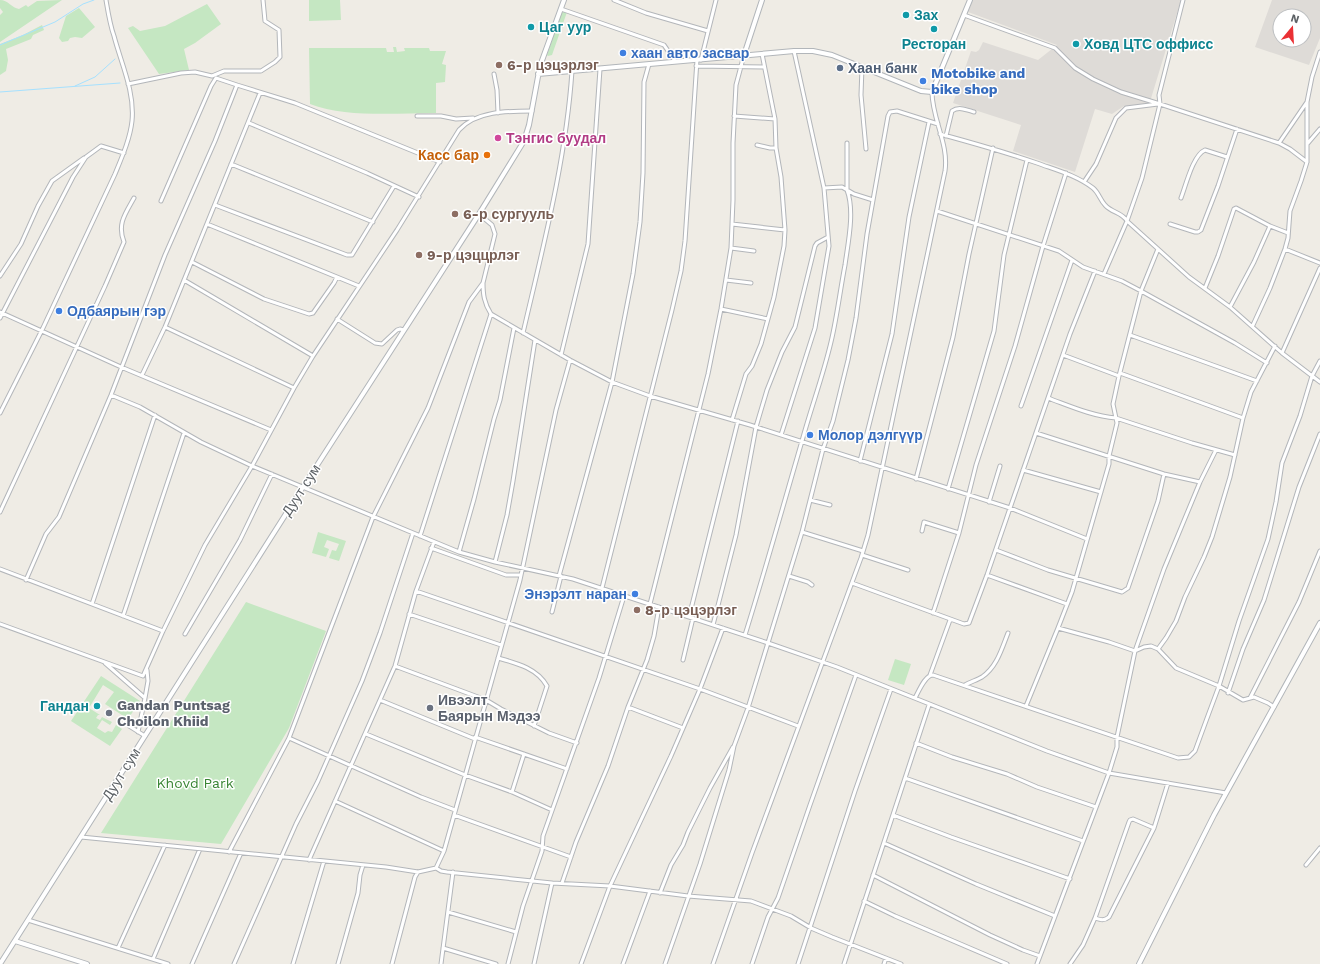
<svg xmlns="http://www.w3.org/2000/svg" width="1320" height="964" font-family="'Work Sans',sans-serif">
	<rect width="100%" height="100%" fill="#efece5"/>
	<!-- industrial -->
	<path fill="#dedbd7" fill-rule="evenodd" d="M973,0H1181L1149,105L1124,106L1112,114L1095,109L1075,172L1013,151L1021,125L953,103L971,51L976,52L979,50L983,42L1038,60L1057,45L968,12Z
		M1272,0H1320V38L1309,65L1255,47ZM1280,16H1304V40H1280Z"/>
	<!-- green -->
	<path fill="#c5e7c2" d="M0,0C8,0 12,8 19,9L26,5L28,7L37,1L62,0L0,42V15L3,12L0,8Z
		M309,0H340L341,20L309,21Z
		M207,4L221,24L195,43L184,49L189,70L159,74L128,28L133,26L140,31L165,26Z
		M79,8L95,27L82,38L75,37L70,38L68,41L62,42L59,38L66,16Z
		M562,11L567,12L552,55L548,56L547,55Z
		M42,25L44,30L33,35L31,39L6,49L8,60L6,71L0,75V44L23,35Z
		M393,47H396L397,52L405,51L404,48H429L430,51H446L442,64L446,65L445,82L436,83V113C397,113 346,118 310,104L309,48H386L387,52H394Z
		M318,532L346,541L339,561L329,558L332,550L336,551L339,544L327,540L324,547L329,549L326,557L312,553Z
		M246,602L326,631L289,728L221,844L101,833Z
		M895,659L911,664L904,685L888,680Z
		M101,676L140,701L128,719L105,704L114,692L103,685L89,708L100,715H98L96,718L100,720L102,717L112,722L110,725L102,720L97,728L105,733L108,731L112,732L116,725L122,729L110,746L71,721Z"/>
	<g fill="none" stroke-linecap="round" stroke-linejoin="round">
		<!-- stream -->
		<path stroke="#a6e1ff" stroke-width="1" d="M0,45L55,22L83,4L94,0
			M75,86L95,77L115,59
			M0,92L120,83"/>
		<defs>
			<path id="street" d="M614,0L646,13L708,31
				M561,9L664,45L675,61
				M964,15L1055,48L1075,68L1093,79L1121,92L1160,104L1279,143L1290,149L1307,162
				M701,60L716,0
				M696,66L764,67
				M862,67L861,95L866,149
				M494,74L497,90L498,113
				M128,84L181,73L195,72L212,76L224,71H261L275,62L280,57L279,30L265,21L263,0
				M532,111C507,111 476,111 459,130L397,230L313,356L294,388L252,466L459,552L495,562L573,579L768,643L837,667L1047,751L1109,773L1226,793
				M417,116H441L456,119L473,118
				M734,116L775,119
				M249,123L367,173L419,197
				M940,134C973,143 1005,152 1037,163C1056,170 1076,175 1093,188C1099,193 1100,200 1105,205C1112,213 1122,212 1127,221L1189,277L1230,307L1282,353L1320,382
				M946,136L952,111C959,106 967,110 974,112
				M1279,143L1307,102
				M1308,143L1320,129
				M757,145L770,148H776
				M231,164L373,222
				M1084,182L1096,164L1116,118L1126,108L1158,104
				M824,188L842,187L854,194L873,200
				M1181,198C1186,185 1193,155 1205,150L1227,157
				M161,201L211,86L216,78L237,85L295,103L440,162
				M215,205L347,255H352L394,186
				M937,211L1059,251L1083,267L1122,281L1141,291L1235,343L1267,363
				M207,224L359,286
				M732,224L785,230
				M1170,224L1195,232H1198L1201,230L1218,186L1237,129
				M731,248L754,251
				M1285,249L1320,263
				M192,262L264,299L309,314L313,313L334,283L337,277
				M1104,274L1127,221L1142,178L1160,104L1159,95L1183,0
				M0,276L21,244L38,206L52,181L84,158
				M184,280L313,356
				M726,280L751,283
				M483,283C483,294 484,303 491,314L570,360L612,382L650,396L750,425L1010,508L1087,539
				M1205,288L1218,256L1234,209L1236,208L1270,226
				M1230,307L1254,262L1270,226L1288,233
				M721,309L768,319
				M0,312L121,367L271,430
				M0,318L73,177L86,157L101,146L124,153
				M337,319L375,343L382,344L397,330L400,329L404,330
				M1253,325L1270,288L1285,249L1288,238L1290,211L1301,181L1307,162V102L1312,77L1320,52
				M165,327L294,388
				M523,333C543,247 566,160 572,71
				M1130,335L1257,381
				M1282,353L1320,268
				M561,355L588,244L600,69
				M1063,355L1119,376
				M1120,373L1243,418
				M142,375L165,327L260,93
				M1048,398C1070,406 1092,416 1116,418L1192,443L1235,455
				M1021,406L1072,260
				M0,413L42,330L115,174C122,157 130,139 132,121C135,92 121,63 114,36C110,25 108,12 106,0
				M732,420L746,374L752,366L761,344L774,297L784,246L785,230L781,177L776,148L775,119L762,54
				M1036,433L1164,474L1200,482
				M781,435L815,328L829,246L824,188L794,51
				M860,461L892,334L909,217L929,122
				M1023,470L1101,492
				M916,479L953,337L969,254L993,148
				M948,489L994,331L1004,255L1027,160
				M810,500L830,505
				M989,502L1000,466
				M0,512L105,286L124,242C117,224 125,214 134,198
				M922,531L924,522L959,533
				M802,532L863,551
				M420,536L491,314
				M431,548L506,575H521
				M996,550L1048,570L1122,592L1128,588L1158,501L1164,474
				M459,552L474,499L494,419L500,400L514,328
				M862,555L908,570
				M495,562L507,515L513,481L535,340
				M0,569L163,631
				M987,575L1067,604
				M559,576L612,382L633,274L640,222L643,173L644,82L649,64
				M789,576L808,582L812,585
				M26,580L46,534L59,517L111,395L165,255L215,141L237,85
				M852,583L964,624L969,623L987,575L1070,334L1095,271
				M602,588L672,310L681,271L685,241L697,60
				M416,591L700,689L798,726
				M92,604L155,415
				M650,604L708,374L721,309L731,248L733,200V143L736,85L744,55
				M552,612L561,576
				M933,613L959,533L976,465L1015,346L1043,246L1066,173
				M409,614L501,645
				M123,616L184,433
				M689,617L738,421
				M0,624L143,676L163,631L205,545L252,466L201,442L140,407L111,395
				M713,625L736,535L756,427L767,390L782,352L795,327L815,246L817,243L828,237
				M1058,628L1109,642L1135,651L1144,647L1151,646L1158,649L1176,668L1219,686L1243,700L1254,697L1268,703L1274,707
				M185,634L240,540L272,474
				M745,635C765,571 783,506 802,441C811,408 823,376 831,342C837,317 840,291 845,265C848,243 855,211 847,190V143
				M1158,649L1166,638L1176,621L1185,597L1204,557L1212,537L1230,477L1243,418L1251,392L1275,346
				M498,658C516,663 537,668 547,686L534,726
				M683,660L693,618
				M105,663L145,698L138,732
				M395,666L486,700L501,709L549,733L577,743
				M930,675L950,620
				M965,685C970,682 977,680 982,677C997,667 1002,648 1008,633
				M1228,693L1243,649L1264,600L1299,487L1320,434
				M145,698L148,681L147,670
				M915,698C919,691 925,675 933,675L1178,758L1189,757L1195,751L1206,721L1219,686L1239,621L1268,539L1276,502L1282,463L1300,416L1312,376L1320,361
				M1250,698L1299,602L1320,551
				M380,700L475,739
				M1026,706L1058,628L1072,592L1109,464V456L1117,423L1113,404L1119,376L1141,291L1158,249
				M628,707L683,728
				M129,726L145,736
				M366,734L465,775L512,792L552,810
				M475,737L567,769
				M289,738L421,797L455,810
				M916,743L952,757L1007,774L1037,787L1096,807
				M905,778L1083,841
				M512,792L524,754
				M335,801L444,851
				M454,815L571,857
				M893,815L951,837L1070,879
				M81,837L386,867L418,872L436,868L441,871L447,872L552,883L610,886L688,896L751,901L791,916L811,928L832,937L901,964
				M884,843L976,884L1055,916
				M229,852L289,738L373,517L428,408L469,302L483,283L495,234L492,225L479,214
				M309,860L395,666L416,591L434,542
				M1306,865L1320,848
				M436,868L444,851L520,580L556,410L570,360
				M873,875L990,935L1023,950L1040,956
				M562,883L576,842L608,766L628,707L647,660L654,636L659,607
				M660,893L671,865L683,845L688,832L710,788L733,747
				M864,901L895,916L1007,964
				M448,912L516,932
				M1095,918C1101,920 1104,921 1109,917L1154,828L1168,783
				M28,920L168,964
				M118,948L165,845
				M443,948L496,964
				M153,959L200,849
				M192,964L241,853
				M234,964L296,824L318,781L362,681L380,633L413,533
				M293,964L324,861
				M338,964L358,893L360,875L363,865
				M392,964L415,877L418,872
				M441,964L453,872
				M508,964L523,906L542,851L543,836L599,678L624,596
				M534,964L552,883
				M581,964L610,886L671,756L700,689L723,628
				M623,964L650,891
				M665,964L700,864L729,770L734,746L748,708L802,532L823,449L833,421L848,360L856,318L867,234L888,116L890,112L897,111L938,124
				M713,964L752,853L861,558L868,535L945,171C949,144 932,119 932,92
				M752,964L768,917L778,898L810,805L856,675
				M798,964L855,791L891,689
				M844,964L929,705
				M884,964L886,958
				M1037,964L1109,773L1117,747V737L1135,651L1164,569L1200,482L1216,450
				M1070,964L1083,945L1095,918L1129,822L1130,820L1133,819L1154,828"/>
			<path id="secondary" d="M744,55L762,0
				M538,74L794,51H813L832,55L921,91L932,92L970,0
				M15,941L87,964
				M0,964L303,487L479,214L524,141L529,125L540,66L564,0
				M1139,964L1214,815L1320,623"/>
		</defs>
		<!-- street casing -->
		<use href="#street" stroke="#b3b6ba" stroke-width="5"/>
		<!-- secondary casing -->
		<use href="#secondary" stroke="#b2b6ba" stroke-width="6"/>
		<!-- street -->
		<use href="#street" stroke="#fff" stroke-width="3"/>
		<!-- secondary -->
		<use href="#secondary" stroke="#fff" stroke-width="4"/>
	</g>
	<!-- markers -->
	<g fill="#0f9aa8" stroke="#fff" stroke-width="1.5">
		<circle cx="906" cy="15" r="4"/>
		<circle cx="531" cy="27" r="4"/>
		<circle cx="934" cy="29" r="4"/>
		<circle cx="1076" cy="44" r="4"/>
		<circle cx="97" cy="706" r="4"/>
	</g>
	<g fill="#3f7fe0" stroke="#fff" stroke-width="1.5">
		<circle cx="623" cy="53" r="4"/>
		<circle cx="923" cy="81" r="4"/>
		<circle cx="59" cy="311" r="4"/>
		<circle cx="810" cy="435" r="4"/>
		<circle cx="635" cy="594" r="4"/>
	</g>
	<g fill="#8d6e63" stroke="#fff" stroke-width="1.5">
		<circle cx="499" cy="65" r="4"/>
		<circle cx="455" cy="214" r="4"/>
		<circle cx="419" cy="255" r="4"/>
		<circle cx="637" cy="610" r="4"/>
	</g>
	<circle fill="#5c6f8a" stroke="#fff" stroke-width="1.5" cx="840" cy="68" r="4"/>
	<circle fill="#d1479c" stroke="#fff" stroke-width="1.5" cx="498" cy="138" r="4"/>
	<circle fill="#e8710a" stroke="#fff" stroke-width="1.5" cx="487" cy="155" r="4"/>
	<g fill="#6b7280" stroke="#fff" stroke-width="1.5">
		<circle cx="430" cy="708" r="4"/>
		<circle cx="109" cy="713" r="4"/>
	</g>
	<g text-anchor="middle" stroke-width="3" stroke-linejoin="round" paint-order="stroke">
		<!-- culture labels -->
		<g font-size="14" font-weight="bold" fill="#0d838f" stroke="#fff" text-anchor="start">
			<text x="914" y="20">Зах</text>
			<text x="539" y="32">Цаг уур</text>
			<text x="934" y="49" text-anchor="middle">Ресторан</text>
			<text x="1084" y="49">Ховд ЦТС оффисс</text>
			<text x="89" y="711" text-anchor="end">Гандан</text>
		</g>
		<!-- shop labels -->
		<g font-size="14" font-weight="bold" fill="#366cbe" stroke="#fff" text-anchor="start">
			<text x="631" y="58">хаан авто засвар</text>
			<text x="931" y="78">Motobike and<tspan x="931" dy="16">bike shop</tspan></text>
			<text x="67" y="316">Одбаярын гэр</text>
			<text x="818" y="440">Молор дэлгүүр</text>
			<text x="627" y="599" text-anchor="end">Энэрэлт наран</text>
		</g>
		<!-- education labels -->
		<g font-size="14" font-weight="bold" fill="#785e54" stroke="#fff" text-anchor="start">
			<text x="507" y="70">6-р цэцэрлэг</text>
			<text x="463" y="219">6-р сургууль</text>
			<text x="427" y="260">9-р цэццрлэг</text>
			<text x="645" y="615">8-р цэцэрлэг</text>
		</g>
		<!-- service labels -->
		<g font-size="14" font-weight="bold" fill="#4e5e75" stroke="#fff" text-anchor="start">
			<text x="848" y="73">Хаан банк</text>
		</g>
		<!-- hotel labels -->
		<g font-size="14" font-weight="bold" fill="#b23c85" stroke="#fff" text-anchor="start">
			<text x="506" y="143">Тэнгис буудал</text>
		</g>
		<!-- food labels -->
		<g font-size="14" font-weight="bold" fill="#c56008" stroke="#fff" text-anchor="end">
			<text x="479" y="160">Касс бар</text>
		</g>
		<!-- street labels -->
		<g font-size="14" fill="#5d6266" stroke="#fff">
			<text transform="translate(301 490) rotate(-57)" y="5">Дуут сум</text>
			<text transform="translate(121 774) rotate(-58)" y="5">Дуут сум</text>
		</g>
		<!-- worship labels -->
		<g font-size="14" font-weight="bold" fill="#5b616d" stroke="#fff" text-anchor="start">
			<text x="438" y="705">Ивээлт<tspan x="438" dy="16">Баярын Мэдээ</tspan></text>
			<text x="117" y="710">Gandan Puntsag<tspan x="117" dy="16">Choilon Khiid</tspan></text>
		</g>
		<!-- park labels -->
		<g font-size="14" fill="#398534" stroke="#fff">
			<text x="195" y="788">Khovd Park</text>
		</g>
	</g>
	<!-- north arrow -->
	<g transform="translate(1292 28) rotate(18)"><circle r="19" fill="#ffffff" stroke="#bec0c2"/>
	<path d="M0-3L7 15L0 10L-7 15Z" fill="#ea3034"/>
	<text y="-6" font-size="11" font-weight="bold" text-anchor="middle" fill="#5d6266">N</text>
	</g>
</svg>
